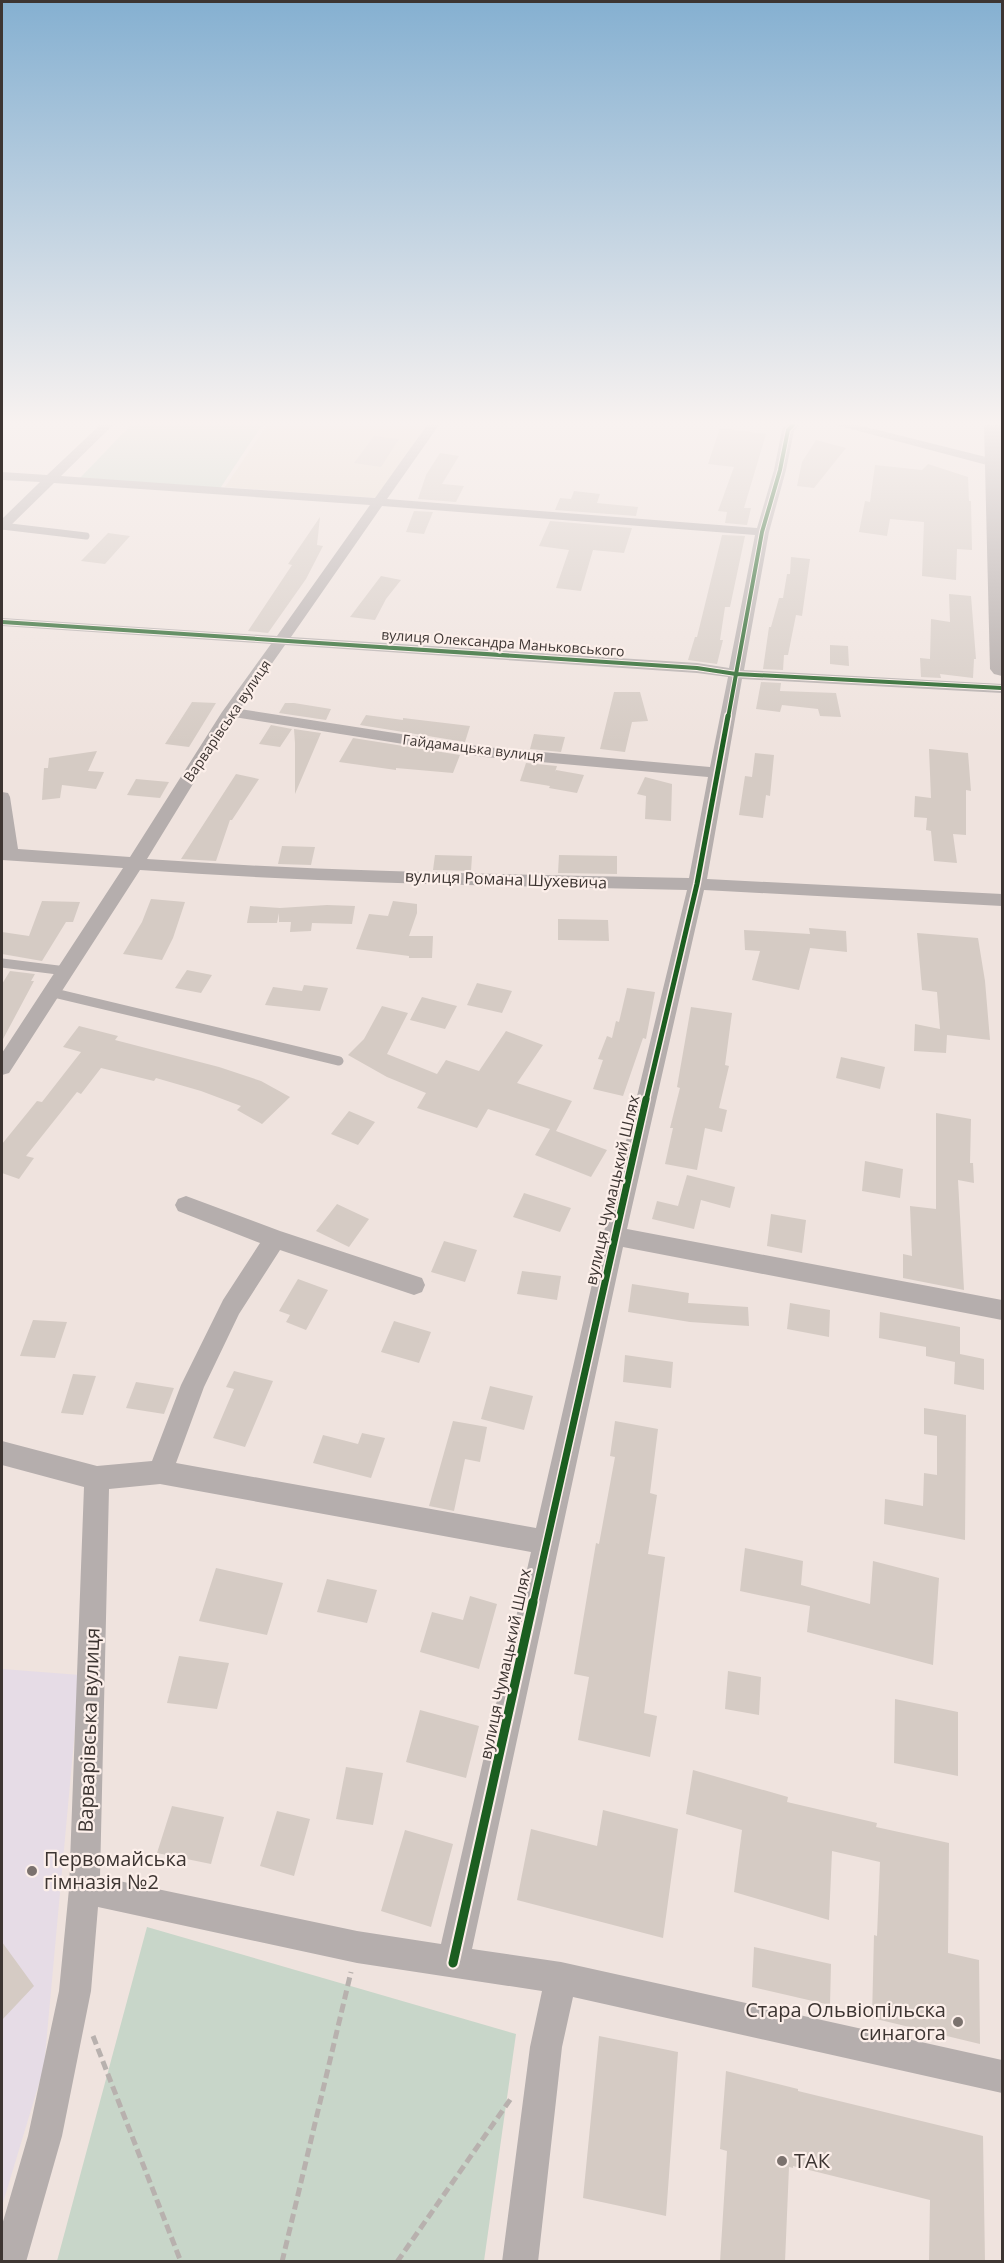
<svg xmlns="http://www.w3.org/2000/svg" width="1004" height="2263" font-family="'Open Sans',sans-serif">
	<rect width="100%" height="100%" fill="#efe3de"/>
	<!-- education -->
	<path fill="#e6dce6" d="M2,1669L80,1675L44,2067L2,2206Z"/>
	<!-- medical -->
	<path fill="#e7dbce" d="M267,425H426L377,498L225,487Z"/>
	<!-- green -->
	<path fill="#c8d6c9" d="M131,425H262L219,490L78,480Z
		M147,1927L516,2034L484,2261H57Z"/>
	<!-- building -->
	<path fill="#d5cbc4" d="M720,428L766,434L744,508H751L747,525L725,523L727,512L718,511L734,467L708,464Z
		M374,436L399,439L381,467L354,463Z
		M816,440L846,448L814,488L797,486L802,462Z
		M440,453L459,456L442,484L464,486L456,502L418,499L426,475Z
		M928,464L968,477L969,501H971L972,550L957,549L956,580L922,576L924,522L890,519L887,536L859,532L865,501L870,502L875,465L922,470Z
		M574,491L600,494L597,503L638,507L636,516L555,510L560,498L571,499Z
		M414,511L433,512L424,534L406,532Z
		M320,517L317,545L323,546L306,579L268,633L248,631L292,565L288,564Z
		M550,521L632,528L624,553L593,550L581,591L556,588L569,550L539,546Z
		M108,533L130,536L105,564L81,561Z
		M722,535L745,536L730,607H725L720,640H723L717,664L688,660L695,637H697Z
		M791,557L810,559L802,616L796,615L788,655H784L783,670L763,669L769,627H771L779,598H783L787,574H790Z
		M381,576L401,580L386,599L375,620L350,617Z
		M949,594L971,596L976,659H974L973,678L940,674L941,678L921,677L920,658L930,659L931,619L950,622Z
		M830,645L848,646L849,666L830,664Z
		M761,682L781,683L780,691L836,693L841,717L820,716L818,709L782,705L780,712L756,709Z
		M614,692H640L648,721L632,722L625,752L600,749Z
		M192,702L216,703L189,747L165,744Z
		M285,703H294L331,709L326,720L279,713Z
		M366,715L403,720V718L470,726L465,742L360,725Z
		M271,725L292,729L280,747L259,744Z
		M294,729L321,733L295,794V743Z
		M534,734L565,737L561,752L530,749Z
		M353,738L460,755L453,773L396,768V770L339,762Z
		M929,749L968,753L971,791L966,790V835L953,834L957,863L934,861L931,831L926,830L927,818L914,817L915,796L931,798Z
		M97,751L88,771L104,772L96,789L62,785L60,798L42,800L44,768H48L49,758Z
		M755,753L774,755L770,796L766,795L763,818L739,815L745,776L752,777Z
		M526,763L557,766L555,772L556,770L584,775L577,793L549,788L550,786L520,781Z
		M236,774L259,779L232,820H230L216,861L181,859Z
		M645,777L672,784L671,821L645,819L646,796L637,794Z
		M136,779L169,782L160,798L127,795Z
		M282,846L315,847L311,865L278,864Z
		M435,855L472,856L471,871L433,870Z
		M559,855L617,856V874L558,873Z
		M151,899L185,902L173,938L162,960L123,954L142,922Z
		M42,901L80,902L73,922H66L42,961L2,954V932L29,936Z
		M393,901L417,904V913L409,936H433L432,958H409V956L356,949L369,914L388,916Z
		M327,905L355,906L352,924L312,923L311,931L290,932L291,922H279V913L277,923H247L250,906L280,908Z
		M558,919L608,920L609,941L558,940Z
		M809,928L846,931L847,952L810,948L799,990L752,980L760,951L745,950L744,930L810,934Z
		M917,933L978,938L985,981L990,1040L947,1035L946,1053L914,1051L915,1024L940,1029L937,992L922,990Z
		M187,970L212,975L201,993L175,988Z
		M10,971L35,974L31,981H34L2,1041V984Z
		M477,983L512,991L502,1013L467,1005Z
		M304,985L328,988L320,1011L265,1005L273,987L302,991Z
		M627,988L655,992L646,1039L643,1038L623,1096L593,1089L603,1060L598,1059L607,1036L612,1038L616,1021L619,1022Z
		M422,997L457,1006L445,1029L410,1020Z
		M382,1006L408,1013L387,1054L437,1074L446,1060L479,1071L506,1031L543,1045L517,1083L572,1101L556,1131L607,1150L591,1177L535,1155L550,1129L488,1109L477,1128L417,1108L426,1093L387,1077L348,1055L364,1039Z
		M691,1007L732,1013L725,1065L729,1066L719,1108L727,1110L722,1132L705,1128L697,1170L665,1164L673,1128H670L680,1088L677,1087Z
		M79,1026L118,1036L115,1040L219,1067L261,1081L290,1097L262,1124L237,1110L241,1106L201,1091L156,1078L154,1081L101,1068L81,1094L77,1092L26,1156L34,1158L19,1179L2,1173V1144L37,1101L42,1102L81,1052L63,1047Z
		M841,1057L885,1067L880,1089L836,1078Z
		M349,1111L375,1122L358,1145L331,1134Z
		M936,1113L971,1119L970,1163H973L974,1183L958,1180L964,1290L903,1278V1254L912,1256L910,1206L936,1209Z
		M865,1161L903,1169L900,1198L862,1191Z
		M687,1175L735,1187L730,1208L701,1200L694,1229L652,1219L657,1201L678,1206Z
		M524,1193L571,1208L560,1232L513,1217Z
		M337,1204L369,1219L349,1247L316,1231Z
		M771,1214L806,1220L802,1253L767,1246Z
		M444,1241L477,1250L465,1282L431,1272Z
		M522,1271L561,1276L557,1300L517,1294Z
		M298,1279L328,1290L306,1330L286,1322L290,1315L279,1311Z
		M632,1284L689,1293L688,1303L748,1307L749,1326L690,1322L628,1312Z
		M790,1303L830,1310L829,1337L787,1329Z
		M880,1312L960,1327V1354L984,1359V1390L954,1384L955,1362L926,1356V1347L879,1338Z
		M33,1320L67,1322L55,1358L20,1356Z
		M394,1321L431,1332L419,1363L381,1352Z
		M625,1355L673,1362L671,1388L623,1382Z
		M234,1371L273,1381L245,1447L213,1438L234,1389L226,1387Z
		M73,1374L96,1376L83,1415L61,1413Z
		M136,1382L174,1388L164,1414L126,1408Z
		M490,1386L533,1396L524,1430L481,1419Z
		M924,1408L966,1415L965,1540L884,1524L885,1499L923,1506L924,1473L937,1475V1436L924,1434Z
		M453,1421L487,1427L480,1462L465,1459L454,1511L429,1506Z
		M615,1421L658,1429L650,1493L657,1495L648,1554L665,1557L644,1713L657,1716L650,1757L578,1740L589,1677L574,1674L596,1543L599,1544L615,1457L610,1456Z
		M362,1433L385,1438L371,1478L313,1463L323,1435L358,1444Z
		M745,1548L803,1561L801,1585L870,1604L873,1561L939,1578L933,1665L807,1632L810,1606L740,1591Z
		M216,1568L283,1583L267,1635L199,1621Z
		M327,1579L377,1590L367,1623L317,1612Z
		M470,1596L497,1604L479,1669L420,1652L432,1612L463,1620Z
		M179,1656L229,1663L217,1709L167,1703Z
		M728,1671L761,1677L759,1715L725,1709Z
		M895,1699L958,1712V1776L894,1763Z
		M420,1710L479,1726L466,1778L406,1762Z
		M346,1767L383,1773L373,1825L336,1819Z
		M693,1770L788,1797L787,1802L877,1823L876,1827L949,1843L948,1953L979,1960L980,2044L872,2018L874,1935L877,1936L880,1862L832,1851L829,1920L734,1892L742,1830L686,1814Z
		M172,1806L224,1817L211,1864L157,1853Z
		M603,1810L678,1829L663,1938L517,1900L531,1829L597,1846Z
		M277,1811L310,1819L294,1876L260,1866Z
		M405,1830L453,1844L431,1927L381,1911Z
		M2,1942L34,1986L2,2020Z
		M754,1947L831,1964L830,2005L752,1987Z
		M599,2036L678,2052L666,2216L583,2198Z
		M726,2071L798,2089V2091L983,2136L985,2262H929L930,2200L793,2166V2168L789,2167L785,2262H720L727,2151L720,2149Z"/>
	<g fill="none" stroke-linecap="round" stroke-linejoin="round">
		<!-- path -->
		<path stroke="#b8b1ae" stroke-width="5" stroke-dasharray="9 4.5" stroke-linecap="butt" d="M93,2036L181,2262
			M282,2262L351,1972
			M397,2262L512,2097"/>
		<!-- service-far1 -->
		<path stroke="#b5aead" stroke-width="7" d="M2,526L86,536"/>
		<!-- service -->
		<path stroke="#b5aead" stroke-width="9" d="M2,963L66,971
			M50,992L339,1061"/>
		<!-- minor -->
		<path fill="#b5aead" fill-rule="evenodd" d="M100,425H113L61,476L375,498L427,425H439L387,499L757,528L774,470L782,430L786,425H799L794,431L786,470L769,532L744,670L1002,684V693L742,679L707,879L1002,894V906L704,890L627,1229L1002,1300V1320L623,1247L472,1949L561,1962L1002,2060V2093L573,1997L562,2047L538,2262H502L530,2047L542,1991L357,1963L98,1907L91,1991L62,2136L26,2262H2V2225L28,2136L59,1991L69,1889L84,1487L2,1465V1441L97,1466L152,1461L181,1385L223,1300L260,1243L178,1211L175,1205L178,1199L186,1196L280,1231L422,1278L425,1285L422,1292L414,1295L280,1250L239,1314L204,1387L176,1463L536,1528L603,1236L687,890C504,886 322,883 140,870L9,1073L2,1075V1053L123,868L2,860V792L8,793L10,797L18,849L130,857L222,712L271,644L2,626V618L277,636L370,505L54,483L7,529L2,530V519L40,482L2,480V472L47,475ZM382,506L755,535L729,668L697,663L291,637ZM285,645L697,673L728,677L710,767L485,747L240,709ZM234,717L485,757L708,777L689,878C508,874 327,872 147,859ZM160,1484L531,1552L441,1944L357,1931L100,1877L109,1489Z
			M836,425H858L1002,461V469Z"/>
		<!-- primary -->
		<path fill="#afa7a5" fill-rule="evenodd" d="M984,425H1002V676L994,674L990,669Z"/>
		<defs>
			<path id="cycleway-far3" d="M2,622L697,668L736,674L1002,688
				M728,718L762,532L780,470L788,430L793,425"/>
			<path id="cycleway-far2" d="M646,1101L697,884L728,716"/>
			<path id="cycleway-far1" d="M533,1604L646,1099"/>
			<path id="cycleway" d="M453,1963L533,1602"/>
		</defs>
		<!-- cycleway-far3 casing -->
		<use href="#cycleway-far3" stroke="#fcefea" stroke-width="6"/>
		<!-- cycleway-far2 casing -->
		<use href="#cycleway-far2" stroke="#fcefea" stroke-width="8"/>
		<!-- cycleway-far1 casing -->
		<use href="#cycleway-far1" stroke="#fcefea" stroke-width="10"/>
		<!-- cycleway casing -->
		<use href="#cycleway" stroke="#fcefea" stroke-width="13"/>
		<!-- cycleway-far3 -->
		<use href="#cycleway-far3" stroke="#1b5e20" stroke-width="4"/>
		<!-- cycleway-far2 -->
		<use href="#cycleway-far2" stroke="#1b5e20" stroke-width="5"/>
		<!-- cycleway-far1 -->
		<use href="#cycleway-far1" stroke="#1b5e20" stroke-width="7"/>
		<!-- cycleway -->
		<use href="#cycleway" stroke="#1b5e20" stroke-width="9"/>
	</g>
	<!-- sky -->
	<linearGradient id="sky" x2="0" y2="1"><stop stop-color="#85b0d1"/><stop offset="0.57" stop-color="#f8f2f0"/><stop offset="1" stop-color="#f8f2f0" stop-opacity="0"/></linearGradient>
	<rect width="1004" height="742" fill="url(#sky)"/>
	<!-- markers -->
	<g fill="#7b726e" stroke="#fcefea" stroke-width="2">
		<circle cx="32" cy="1871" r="6"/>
		<circle cx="958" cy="2022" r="6"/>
		<circle cx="782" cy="2161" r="6"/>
	</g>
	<g text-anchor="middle" stroke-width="4.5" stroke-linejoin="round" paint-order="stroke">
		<!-- far-street labels -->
		<g font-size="14" fill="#3d3532" stroke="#fcefea">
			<text transform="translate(503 643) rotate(4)" y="5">вулиця Олександра Маньковського</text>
			<text transform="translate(227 721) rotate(-56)" y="5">Варварівська вулиця</text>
			<text transform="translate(473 748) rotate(7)" y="5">Гайдамацька вулиця</text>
		</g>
		<!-- street labels -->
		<g font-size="16" fill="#3d3532" stroke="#fcefea">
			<text transform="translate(506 879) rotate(2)" y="6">вулиця Романа Шухевича</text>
			<text transform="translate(612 1190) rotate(-77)" y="6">вулиця Чумацький Шлях</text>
			<text transform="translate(505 1664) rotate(-78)" y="6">вулиця Чумацький Шлях</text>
		</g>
		<!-- near-street labels -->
		<g font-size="20" fill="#3d3532" stroke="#fcefea">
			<text transform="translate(89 1730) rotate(-88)" y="7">Варварівська вулиця</text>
		</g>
		<!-- near-poi labels -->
		<g font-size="20" fill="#3d3532" stroke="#fcefea" text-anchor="start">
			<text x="44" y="1866">Первомайська<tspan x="44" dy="23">гімназія №2</tspan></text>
			<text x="946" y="2017" text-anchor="end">Стара Ольвіопільска<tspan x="946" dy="23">синагога</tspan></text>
			<text x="794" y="2168">ТАК</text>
		</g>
	</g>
	<!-- border -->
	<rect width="1004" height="2263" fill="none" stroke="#3d3532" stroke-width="6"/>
</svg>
